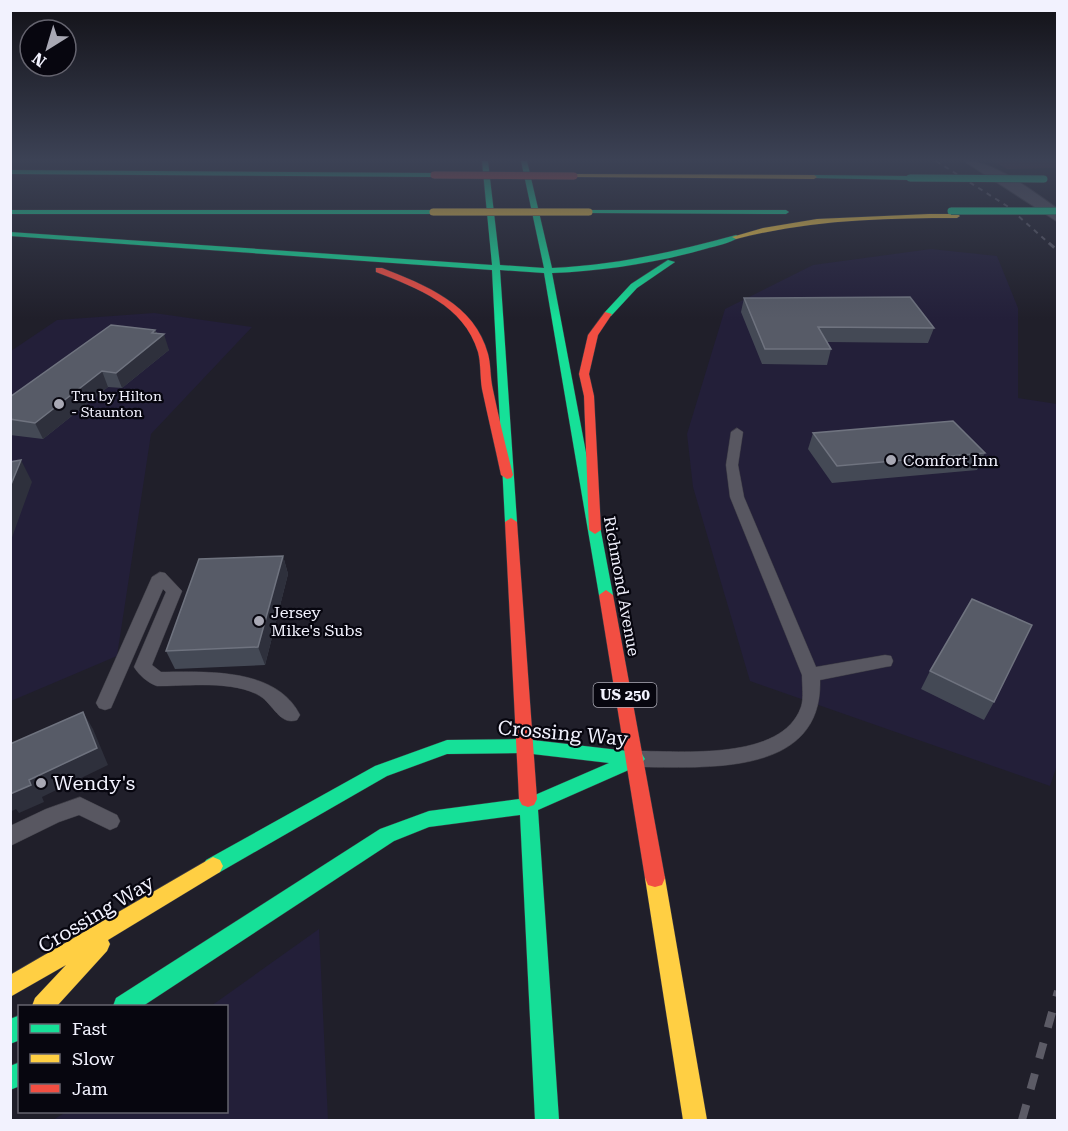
<svg xmlns="http://www.w3.org/2000/svg" width="1068" height="1131" font-family="'Roboto Serif',serif">
	<rect width="100%" height="100%" fill="#201f2a"/>
	<!-- built -->
	<path fill="#231f39" d="M931,249L997,256L1018,308V398L1057,404L1058,762L1050,786L750,681L693,487L687,434L725,309L813,265Z
		M154,313L252,327L151,434L117,656L11,701V351L57,320Z
		M319,929L328,1120H53L66,1112H226V1006H211Z"/>
	<!-- green -->
	<path fill="#402535" d="M993,161H1057V168L1007,169Z"/>
	<g fill="none" stroke-linecap="round" stroke-linejoin="round">
		<defs>
			<path id="lane" d="M737,428L743,432L738,465L744,497L816,667L885,655L891,656L893,661L891,666L885,667L820,680C823,778 704,767 636,767L629,765L626,759L629,753L636,751C682,751 782,761 801,707C804,698 802,685 802,675L730,497L726,465L731,432Z
				M160,572L165,573L182,591L152,665L161,672C206,672 276,667 300,715L297,720C280,726 273,704 260,696C234,680 187,686 157,686C148,683 139,675 134,667L166,592L163,589L111,708L105,710L99,708L96,703L152,577Z
				M80,797L117,815L120,821L117,827L110,830L79,815L59,822L10,846V826L46,809Z"/>
			<path id="street" d="M964,161C992,159 1035,193 1058,209V222Z"/>
			<path id="fast" d="M482,161H488L500,265L544,268L521,161H527L552,268C617,265 673,252 736,235L740,237C730,243 716,246 705,249C655,263 604,271 552,273L613,595L611,598L606,600L599,595L544,273L500,270L517,522L511,526L505,522L492,270L10,236V232L492,265Z
				M10,170L434,173L437,175L434,177L10,174Z
				M814,175L910,176L913,178L910,180L812,178Z
				M10,210H433L436,212L433,214H10Z
				M589,210H786L789,212L786,214L587,213Z
				M668,260L675,262L637,288L611,316H605V312L631,284Z
				M524,739L636,752L642,754L645,759L640,765L538,810L559,1120H535L520,815L429,827L394,841L143,1006H113L116,998L380,829L429,811L519,799L522,793L528,791L535,795L609,763L524,753L447,754L387,776L220,872L213,875L206,872L203,866L206,860L375,766L447,740Z
				M20,1015V1040L10,1044V1019Z
				M20,1062V1086L10,1090V1066Z"/>
			<path id="slow" d="M574,174L814,175L817,177L814,179L572,177Z
				M929,214H957L960,216L957,218C882,218 809,220 736,239L732,237L763,228L817,219Z
				M213,857L220,860L223,866L220,872L108,940L110,944L107,951L57,1006H32L35,998L66,965L10,997V975Z
				M655,869L662,871L665,878L707,1120H683L645,878L648,871Z"/>
			<path id="jam" d="M376,268H382C425,285 475,304 488,354C491,365 490,378 493,390C499,419 506,447 513,475L511,478L507,479L501,475C495,446 488,418 482,389C480,377 481,363 478,352C464,305 417,288 376,272Z
				M605,312L612,314L598,335L589,374L594,396L601,530L595,534L589,530L584,396L579,374L588,335Z
				M511,518L517,522L537,799L534,805L528,807L522,805L519,799L505,522Z
				M606,590L613,595L665,878L662,885L655,887L648,885L645,878L599,595Z"/>
		</defs>
		<!-- lane casing -->
		<use href="#lane" stroke="#3d3c45" stroke-width="1"/>
		<!-- street casing -->
		<use href="#street" stroke="#3d3c45" stroke-width="2"/>
		<!-- fast casing -->
		<use href="#fast" stroke="#3d3c45" stroke-width="1"/>
		<!-- slow casing -->
		<use href="#slow" stroke="#3d3c45" stroke-width="1"/>
		<!-- jam casing -->
		<use href="#jam" stroke="#3d3c45" stroke-width="1"/>
		<!-- lane -->
		<use href="#lane" fill="#585761" fill-rule="evenodd"/>
		<!-- street -->
		<use href="#street" fill="#585761" fill-rule="evenodd"/>
		<!-- fast -->
		<use href="#fast" fill="#16e098" fill-rule="evenodd"/>
		<!-- slow -->
		<use href="#slow" fill="#ffcf43" fill-rule="evenodd"/>
		<!-- jam -->
		<use href="#jam" fill="#f24e42" fill-rule="evenodd"/>
		<!-- rail-far2 -->
		<path stroke="#5c5b66" stroke-width="2" stroke-dasharray="5 5" stroke-linecap="butt" d="M936,161L1007,206L1051,245"/>
		<!-- rail-far1 -->
		<path stroke="#5c5b66" stroke-width="3" stroke-dasharray="7 7" stroke-linecap="butt" d="M1049,243L1058,251"/>
		<!-- rail -->
		<path stroke="#5c5b66" stroke-width="8" stroke-dasharray="16 16" stroke-linecap="butt" d="M1022,1120L1058,991"/>
		<defs>
			<path id="fast-bridge" d="M910,178L1044,179
				M951,211H1058"/>
			<path id="slow-bridge" d="M433,212H589"/>
			<path id="jam-bridge" d="M434,175L574,176"/>
		</defs>
		<!-- fast-bridge casing -->
		<use href="#fast-bridge" stroke="#3d3c45" stroke-width="8" stroke-linecap="butt"/>
		<!-- slow-bridge casing -->
		<use href="#slow-bridge" stroke="#3d3c45" stroke-width="8" stroke-linecap="butt"/>
		<!-- jam-bridge casing -->
		<use href="#jam-bridge" stroke="#3d3c45" stroke-width="8" stroke-linecap="butt"/>
		<!-- fast-bridge -->
		<use href="#fast-bridge" stroke="#16e098" stroke-width="7"/>
		<!-- slow-bridge -->
		<use href="#slow-bridge" stroke="#ffcf43" stroke-width="7"/>
		<!-- jam-bridge -->
		<use href="#jam-bridge" stroke="#f24e42" stroke-width="7"/>
	</g>
	<!-- wall -->
	<path fill="#444955" d="M744,298L934,328L928,343L827,342L831,349L827,365L762,364L741,312Z
		M155,330L157,333L169,350L122,388L108,387L43,439L10,435V397Z
		M813,433L985,453L977,470L832,483L808,449Z
		M283,556L288,574L265,665L175,669L166,651Z
		M930,671L994,702L984,720L921,689Z"/>
	<!-- shaded-wall -->
	<path fill="#2e303c" d="M155,330L158,339L164,334L169,350L122,388L116,373Z
		M102,371L108,387L43,439L35,423Z
		M21,460L32,482L10,543V487Z
		M283,556L288,574L265,665L258,647Z
		M83,712L93,729L108,765L42,797L44,802L19,813L16,809L10,812V794L29,780Z"/>
	<!-- building -->
	<path fill="#575b67" stroke="#6f737f" stroke-width="1.5" d="M910,297L934,328L818,327L831,349H765L744,298Z
		M111,325L155,330L152,333L164,334L116,373L102,371L35,423L10,419V397Z
		M953,421L985,453L837,466L813,433Z
		M21,460L10,487V462Z
		M283,556L258,647L166,651L199,559Z
		M972,599L1032,625L994,702L930,671Z
		M83,712L97,748L29,780L31,785L10,794V744Z"/>
	<!-- sky -->
	<linearGradient id="sky" x2="0" y2="1"><stop stop-color="#121117"/><stop offset="0.5" stop-color="#3c4255"/><stop offset="1" stop-color="#3c4255" stop-opacity="0"/></linearGradient>
	<rect width="1068" height="319" fill="url(#sky)"/>
	<!-- markers -->
	<g fill="#a8a8b4" stroke="#07060f" stroke-width="2">
		<circle cx="59" cy="404" r="6"/>
		<circle cx="891" cy="460" r="6"/>
		<circle cx="259" cy="621" r="6"/>
		<circle cx="41" cy="783" r="6"/>
	</g>
	<g text-anchor="middle" stroke-width="4.5" stroke-linejoin="round" paint-order="stroke">
		<!-- far-poi labels -->
		<g font-size="14" fill="#f2f2fe" stroke="#07060f" text-anchor="start">
			<text x="71" y="401">Tru by Hilton<tspan x="71" dy="16">- Staunton</tspan></text>
		</g>
		<!-- shield labels -->
		<rect fill="#07060f" stroke="#acabb6" stroke-width="1.5" x="593.5" y="683" width="63" height="24" rx="4.5"/>
		<g font-size="15" font-weight="bold" fill="#f2f2fe">
			<text x="625" y="700">US 250</text>
		</g>
		<!-- poi labels -->
		<g font-size="16" fill="#f2f2fe" stroke="#07060f" text-anchor="start">
			<text x="903" y="466">Comfort Inn</text>
			<text x="271" y="618">Jersey<tspan x="271" dy="18">Mike's Subs</tspan></text>
		</g>
		<!-- street labels -->
		<g font-size="16" fill="#f2f2fe" stroke="#07060f">
			<text transform="translate(622 586) rotate(80)" y="6">Richmond Avenue</text>
		</g>
		<!-- near-street labels -->
		<g font-size="20" fill="#f2f2fe" stroke="#07060f">
			<text transform="translate(563 733) rotate(5)" y="7">Crossing Way</text>
			<text transform="translate(96 914) rotate(-31)" y="7">Crossing Way</text>
		</g>
		<!-- near-poi labels -->
		<g font-size="20" fill="#f2f2fe" stroke="#07060f" text-anchor="start">
			<text x="53" y="790">Wendy's</text>
		</g>
	</g>
	<!-- border -->
	<rect width="1068" height="1131" fill="none" stroke="#f2f2fe" stroke-width="24"/>
	<!-- legend -->
	<rect x="18" y="1005" width="210" height="108" fill="#07060f" stroke="#65646f" stroke-width="1.5"/>
	<rect x="30" y="1024" width="30" height="9" fill="#16e098" stroke="#65646f" stroke-width="1.5"/>
	<text x="72" y="1035" font-size="18" fill="#f2f2fe">Fast</text>
	<rect x="30" y="1054" width="30" height="9" fill="#ffcf43" stroke="#65646f" stroke-width="1.5"/>
	<text x="72" y="1065" font-size="18" fill="#f2f2fe">Slow</text>
	<rect x="30" y="1084" width="30" height="9" fill="#f24e42" stroke="#65646f" stroke-width="1.5"/>
	<text x="72" y="1095" font-size="18" fill="#f2f2fe">Jam</text>
	<!-- north arrow -->
	<g transform="translate(48 48) rotate(217)"><circle r="28" fill="#07060f" stroke="#65646f" stroke-width="1.5"/>
	<path d="M0-4.5L10 22L0 15L-10 22Z" fill="#a8a8b4"/>
	<text y="-9" font-size="16" font-weight="bold" text-anchor="middle" fill="#f2f2fe">N</text>
	</g>
</svg>
